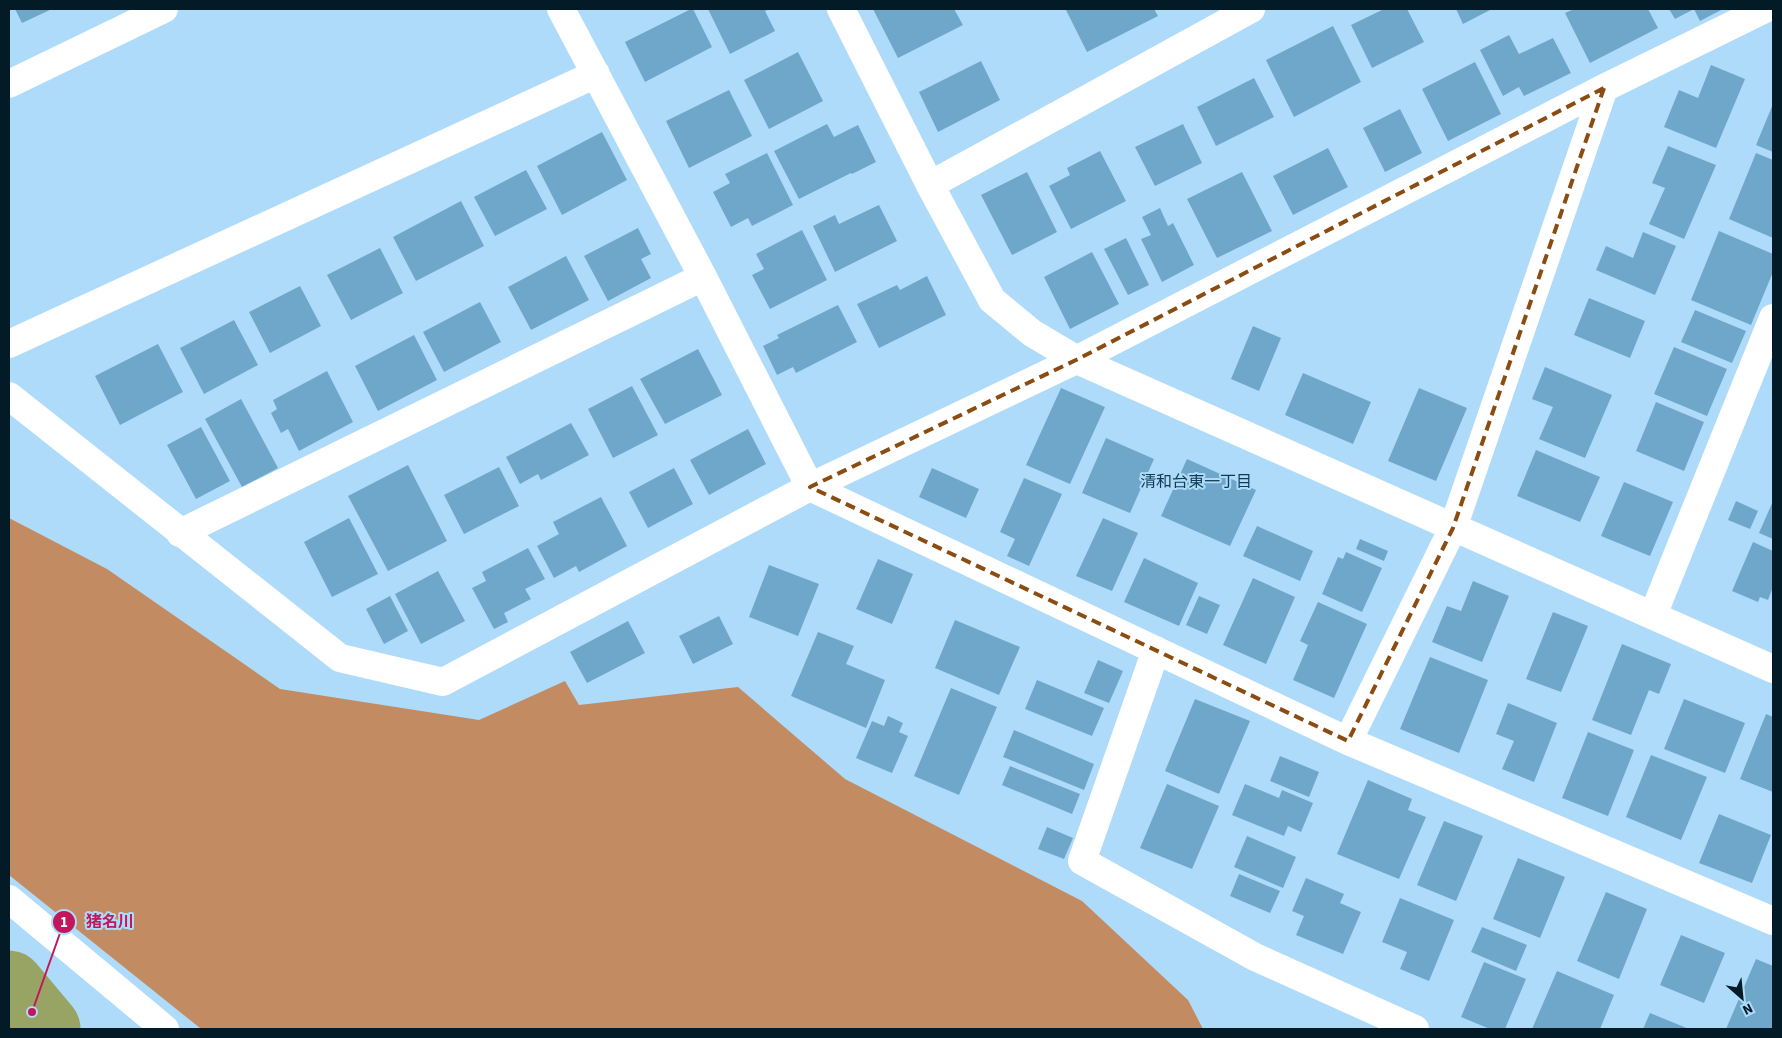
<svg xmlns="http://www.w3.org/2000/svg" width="1782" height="1038" font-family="'Source Sans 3','Noto Sans JP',sans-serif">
	<rect width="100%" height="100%" fill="#aedbf9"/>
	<!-- forest -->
	<path fill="#c38b62" d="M9,518L107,569L280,689L479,720L565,681L579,705L738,687L845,779L1082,901L1188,1000L1203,1029H206L200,1028L9,875Z"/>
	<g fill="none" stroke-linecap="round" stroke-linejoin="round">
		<!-- river -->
		<path stroke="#98a464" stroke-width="71" d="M9,986L45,1029"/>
	</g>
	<!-- building -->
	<path fill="#6fa7cb" d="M15,9H52L22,23Z
		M691,9H693L712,47L645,82L625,42Z
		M708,9H769L765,11L775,31L730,54Z
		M873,9H954L963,25L898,58Z
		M1069,9H1154L1158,16L1087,52L1066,10Z
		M1384,9H1407L1424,42L1372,68L1351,25Z
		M1456,9H1492L1463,24Z
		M1574,9H1648L1658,28L1590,63L1565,13Z
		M1669,9H1723L1700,21L1694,9L1675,19Z
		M1333,26L1361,82L1294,117L1266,60Z
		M1509,35L1519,54L1553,38L1571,73L1524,96L1519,87L1503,96L1480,50Z
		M798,52L823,101L769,129L744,80Z
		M981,61L1000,100L938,132L919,92Z
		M1475,62L1501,114L1448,141L1422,89Z
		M1711,65L1745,79L1716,148L1664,127L1679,90L1698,98Z
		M1254,78L1274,117L1216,146L1197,107Z
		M729,90L752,136L689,168L666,121Z
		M1773,104V152L1756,145Z
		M1400,109L1422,153L1385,172L1363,128Z
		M827,124L834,137L858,125L876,162L852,174L851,173L799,199L774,151Z
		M1183,124L1202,163L1155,186L1135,147Z
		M602,132L627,180L562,215L537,166Z
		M1668,146L1716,165L1684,239L1649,224L1665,188L1652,183Z
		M1328,148L1348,187L1293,215L1273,176Z
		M1100,151L1126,201L1071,229L1049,186L1070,175L1067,168Z
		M767,153L793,205L752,226L748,218L731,227L713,192L730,183L725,174Z
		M1756,153L1773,160V238L1729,219Z
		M526,170L547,209L495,236L474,197Z
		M1027,172L1057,232L1012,255L981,195Z
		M1242,172L1272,231L1217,258L1187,199Z
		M461,201L484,246L416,281L393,237Z
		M879,205L897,241L835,272L813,226L835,215L839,224Z
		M1160,208L1168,226L1173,223L1194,265L1162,282L1141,239L1151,235L1142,217Z
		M638,228L651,254L641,259L651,278L608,301L584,256Z
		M802,230L827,280L770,309L752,275L764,269L756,254Z
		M1719,231L1773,254V272L1751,325L1691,300Z
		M1643,232L1676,246L1655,295L1596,270L1606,246L1633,258Z
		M1126,238L1149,285L1128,295L1104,249Z
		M380,248L403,293L351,320L327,275Z
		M1092,252L1119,304L1070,329L1044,277Z
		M566,256L589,300L531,330L508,287Z
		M927,276L946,315L879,348L857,304L897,285L900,290Z
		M300,286L321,326L270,353L249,312Z
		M1589,298L1645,321L1630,358L1574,335Z
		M480,302L501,342L444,372L423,332Z
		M838,305L857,342L796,373L793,367L777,375L763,346L779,338L777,335Z
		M1695,310L1746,331L1732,363L1681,342Z
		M234,320L258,365L204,394L180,348Z
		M1253,326L1281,338L1259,391L1231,379Z
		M414,335L437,380L378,411L355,366Z
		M158,344L183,392L120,425L95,376Z
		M1674,347L1727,369L1707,416L1654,394Z
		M698,349L722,395L665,424L640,379Z
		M1545,367L1612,395L1585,458L1539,439L1553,407L1532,399Z
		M327,371L353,422L299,451L288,429L281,433L271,413L277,409L273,400Z
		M1303,373L1371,402L1353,444L1285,415Z
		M632,386L658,435L613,458L588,409Z
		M1061,388L1105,407L1070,484L1026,465Z
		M1419,388L1467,408L1436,481L1388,461Z
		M241,399L278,468L242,487L205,419Z
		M1656,402L1704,422L1684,471L1636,451Z
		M571,423L589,455L541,480L538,474L520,484L506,457Z
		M201,427L230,481L196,499L167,445Z
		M748,429L766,464L709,495L690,460Z
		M1106,438L1154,459L1130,513L1082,493Z
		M1536,450L1600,477L1580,522L1517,496Z
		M1187,459L1256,490L1230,546L1161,516Z
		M408,465L447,541L388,571L348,496Z
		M499,467L519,506L464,534L444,495Z
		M674,468L693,504L648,528L629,492Z
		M932,468L979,489L966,518L919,497Z
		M1024,478L1062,494L1029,566L1007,556L1015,539L1000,532Z
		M1624,482L1673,502L1650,556L1601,536Z
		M601,497L627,546L579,572L576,566L554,578L537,546L559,534L553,522Z
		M1736,501L1758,511L1750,529L1728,520Z
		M1773,501V539L1759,533Z
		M349,518L378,574L332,597L304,542Z
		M1103,518L1138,533L1112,591L1076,576Z
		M1257,526L1313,551L1300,581L1243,556Z
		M1360,539L1388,551L1384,561L1356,549Z
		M1753,542L1773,551V587L1768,600L1760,597L1758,602L1732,591Z
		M528,548L545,579L525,589L531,599L504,613L508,622L494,629L472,588L486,581L482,572Z
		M1346,552L1382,568L1362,612L1322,594L1338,557L1343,559Z
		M1144,558L1198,583L1179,626L1124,602Z
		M878,559L913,574L892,624L856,609Z
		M769,565L819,584L798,636L749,617Z
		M438,571L465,621L421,644L395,594Z
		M1253,578L1295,597L1266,664L1223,645Z
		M1473,581L1509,596L1482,662L1432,642L1447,606L1461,611Z
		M390,596L408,631L384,644L366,609Z
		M1199,596L1220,605L1207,634L1186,625Z
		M1318,602L1367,624L1334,698L1293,680L1308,645L1300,641Z
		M1553,612L1588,626L1561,692L1526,679Z
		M719,616L733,644L693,664L679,636Z
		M955,620L1020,647L999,695L935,668Z
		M628,621L645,653L587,683L570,652Z
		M818,632L854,646L846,664L885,680L866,728L791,696Z
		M1622,644L1671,664L1659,694L1649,690L1631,735L1592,720Z
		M1430,657L1488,680L1459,753L1400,729Z
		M1098,660L1123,671L1109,703L1084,693Z
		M1037,680L1104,708L1092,736L1025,709Z
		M951,688L997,707L959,795L914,776Z
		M1195,699L1250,721L1219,794L1165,771Z
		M1684,699L1745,723L1725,773L1664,749Z
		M1508,703L1557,723L1534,782L1502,769L1514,741L1496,734Z
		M1766,714L1773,717V792L1740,779Z
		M888,716L903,723L899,732L908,736L892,773L856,758L872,721L884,726Z
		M1014,730L1094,764L1084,790L1003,757Z
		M1588,732L1634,750L1608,816L1562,798Z
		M1651,755L1707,777L1681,840L1626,817Z
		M1280,756L1319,772L1309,797L1270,781Z
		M1010,766L1080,794L1072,814L1002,785Z
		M1368,780L1412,799L1408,810L1426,817L1399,879L1337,854Z
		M1167,784L1219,806L1192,869L1140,848Z
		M1245,784L1279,798L1282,790L1313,803L1301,832L1288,826L1284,836L1232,815Z
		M1719,814L1771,835L1752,883L1699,863Z
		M1444,821L1483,836L1456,901L1417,885Z
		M1047,827L1073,838L1064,859L1038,849Z
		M1247,836L1296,857L1283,888L1234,867Z
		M1518,858L1565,877L1540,938L1493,919Z
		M1239,874L1280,891L1270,913L1230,896Z
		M1306,878L1344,894L1340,903L1361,912L1343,954L1296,935L1304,916L1292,911Z
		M1606,892L1647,909L1619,979L1577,961Z
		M1400,898L1454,920L1429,981L1400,969L1407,952L1382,942Z
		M1482,927L1527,945L1516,971L1471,952Z
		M1681,935L1725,953L1704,1003L1660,985Z
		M1756,959L1773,966V1029H1726Z
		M1484,962L1526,979L1505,1029H1490L1461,1017Z
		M1557,971L1614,995L1600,1029H1532Z
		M1650,1013L1689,1029H1643Z"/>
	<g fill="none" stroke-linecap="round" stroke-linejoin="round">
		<!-- minor -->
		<path stroke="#fff" stroke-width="28" d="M561,9L703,277L810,487L1348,741L1773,921
			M841,9L930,185L992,300L1032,333L1079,361L1773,669
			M9,84L164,9
			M930,185L1251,9
			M9,344L596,74
			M9,396L340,658L443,682L810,487L1076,360L1604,88L1765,9
			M180,533L703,277
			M1653,615L1773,318
			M1156,650L1082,861L1255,957L1415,1029
			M1348,741L1453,528L1604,88
			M9,899L165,1029"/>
	</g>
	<!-- marked area -->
	<path fill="none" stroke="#8a4c10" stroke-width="4" stroke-dasharray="10 6" stroke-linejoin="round" d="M1604,88L1453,528L1348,741L810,487L1076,360Z"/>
	<g text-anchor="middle" stroke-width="4" stroke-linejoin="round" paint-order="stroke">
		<!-- neighbourhood labels -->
		<g font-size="16" fill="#0f3b53" stroke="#aedbf9">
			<text x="1196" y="487">清和台東一丁目</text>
		</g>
	</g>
	<!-- callouts -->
	<path fill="none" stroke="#c2185b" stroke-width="2" d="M32 1012L64 922"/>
	<g fill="#c2185b" stroke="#aedbf9" stroke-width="2">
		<circle cx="32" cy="1012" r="5"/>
		<circle cx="64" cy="922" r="12"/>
	</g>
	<g font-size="15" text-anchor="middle" font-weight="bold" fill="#fff">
		<text x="64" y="927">1</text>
	</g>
	<g font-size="16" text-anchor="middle" font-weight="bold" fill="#c2185b" stroke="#aedbf9" stroke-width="4" stroke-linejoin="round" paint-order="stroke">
		<text x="110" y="927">猪名川</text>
	</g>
	<!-- border -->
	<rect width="1782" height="1038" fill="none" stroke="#031a27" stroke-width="20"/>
	<!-- north arrow -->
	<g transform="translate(1742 998) rotate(153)" stroke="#aedbf9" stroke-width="4" paint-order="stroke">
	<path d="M0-4L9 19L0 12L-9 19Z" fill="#031a27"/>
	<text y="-8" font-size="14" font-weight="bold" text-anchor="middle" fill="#031a27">N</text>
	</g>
</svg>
